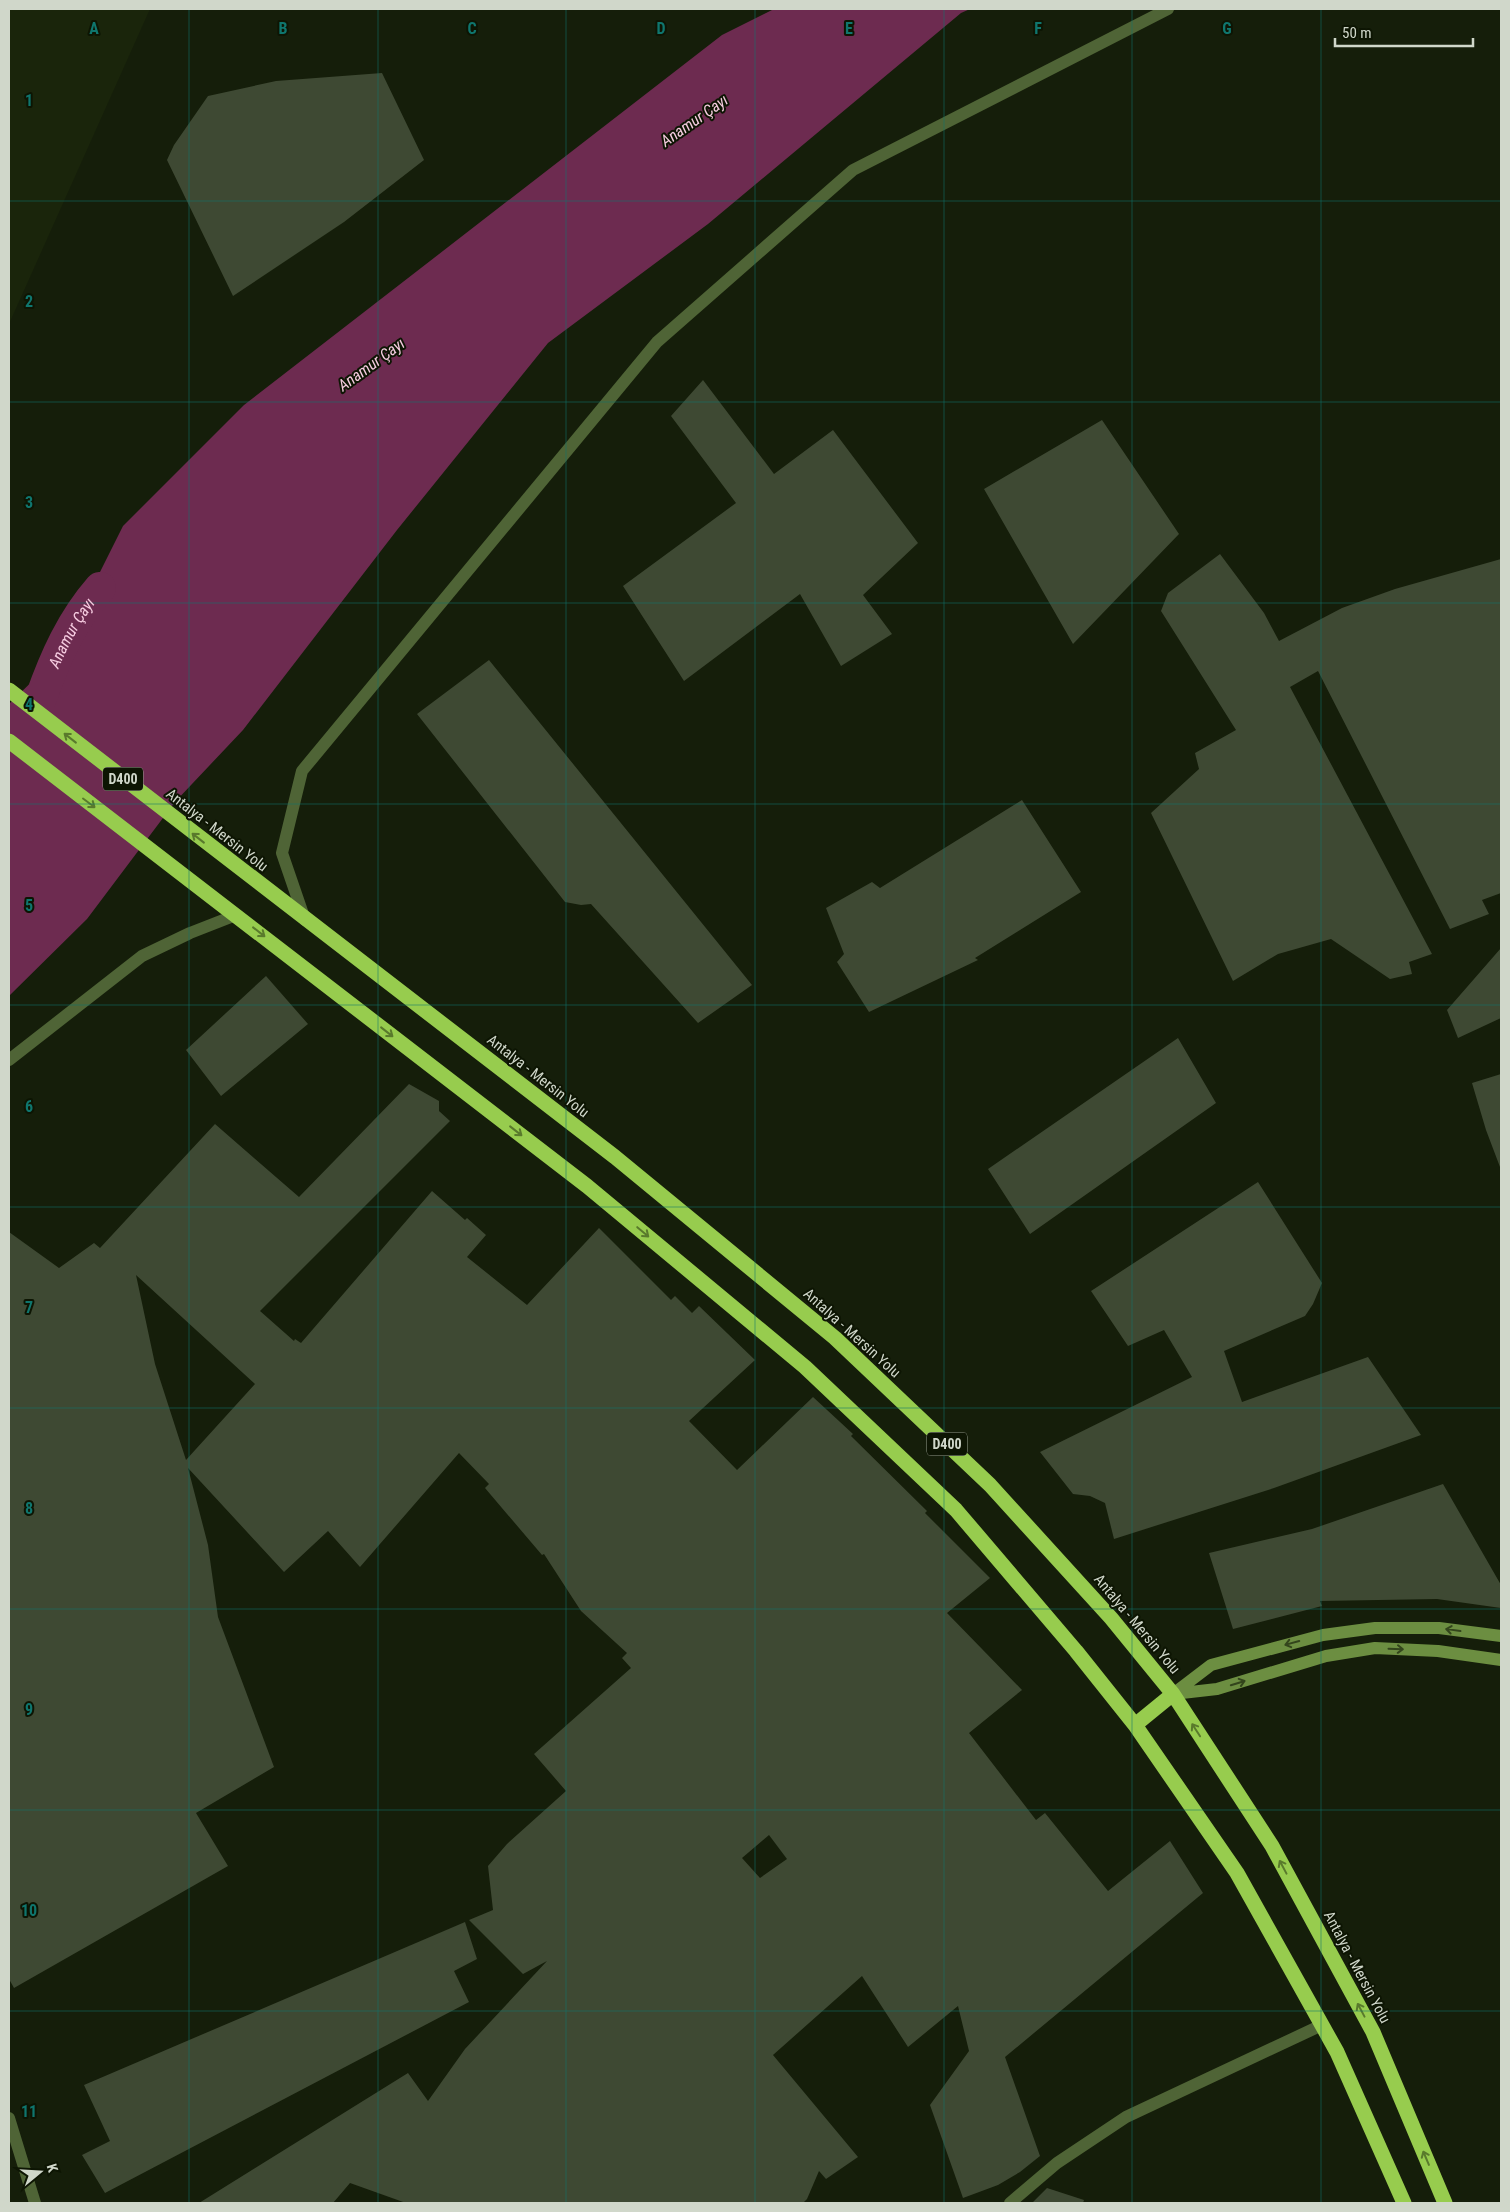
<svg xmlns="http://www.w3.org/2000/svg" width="1510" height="2212" font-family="'Roboto Condensed',sans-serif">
	<rect width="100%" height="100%" fill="#151e0a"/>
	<!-- built -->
	<path fill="#1a250b" d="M9,9H150L9,324Z"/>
	<!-- water -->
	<path fill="#6d2b50" d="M774,9H970L961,13L708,224L548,343L397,530L243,730L175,802L87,919L9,996V704L58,656L123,526L244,405L722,35Z"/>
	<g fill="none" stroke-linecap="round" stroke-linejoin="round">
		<!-- river -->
		<path stroke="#6d2b50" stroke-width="32" id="s1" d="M41,698C55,658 72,620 100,588"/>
	</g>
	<!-- building -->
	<path fill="#3e4933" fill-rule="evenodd" d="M382,73L424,160L344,222L233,296L167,160L174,145L208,96L276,81Z
		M703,380L774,474L833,430L918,543L863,595L892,634L841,666L800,594L684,681L623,586L736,503L671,416Z
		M1102,420L1179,534L1073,644L984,489Z
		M1220,554L1264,613L1279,641L1342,608L1395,589L1501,559V893L1482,900L1489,914L1450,929L1318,671L1290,687L1432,954L1409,962L1412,974L1390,979L1331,939L1278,954L1233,981L1151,813L1199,769L1195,753L1236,730L1161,611L1168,593Z
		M489,660L752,985L698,1023L591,904L581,905L565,902L417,714Z
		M1022,800L1081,892L975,958L978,960L869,1012L837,962L844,954L826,908L872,882L880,888Z
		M1501,948V1018L1458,1038L1447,1010Z
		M266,976L308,1024L221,1096L186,1050Z
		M1178,1038L1216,1103L1030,1234L988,1169Z
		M1501,1074V1167H1500L1486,1130L1472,1083Z
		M409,1084L439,1101V1111L450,1121L260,1311L294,1341L295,1339L301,1343L432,1191L465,1220L467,1218L486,1235L467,1257L527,1305L599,1228L671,1300L675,1296L692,1313L699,1306L755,1360L689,1421L737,1470L813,1397L853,1434L851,1436L927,1511L925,1513L990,1578L947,1613L1022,1690L969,1733L1036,1820L1045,1813L1108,1891L1170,1841L1203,1893L1005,2057L1040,2156L1020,2172L998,2185L963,2198L930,2105L969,2051L958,2006L908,2047L862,1976L773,2055L858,2157L826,2179L819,2171L807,2199L803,2203H406L350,2183L333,2203H199L408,2073L428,2101L465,2049L547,1961L523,1974L469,1920L493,1910L488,1866L507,1844L566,1791L534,1754L631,1668L622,1658L627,1653L581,1611L544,1554L542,1555L485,1488L489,1484L459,1453L360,1567L328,1531L284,1572L188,1468L208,1545L218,1617L274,1767L196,1813L228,1866L14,1988L9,1979V1232L59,1268L94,1243L100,1248L215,1124L299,1197ZM136,1275L255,1384L186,1460L155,1364ZM769,1835L787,1859L760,1878L742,1858Z
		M1258,1182L1322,1283L1313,1304L1305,1316L1224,1351L1242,1402L1368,1357L1421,1435L1274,1488L1114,1539L1105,1503L1090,1496L1073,1494L1040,1452L1192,1377L1164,1330L1128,1346L1091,1291Z
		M1443,1484L1501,1585V1608L1437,1599L1320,1601L1322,1606L1233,1629L1209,1553L1312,1529Z
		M465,1922L477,1959L454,1971L469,2002L105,2193L82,2155L110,2141L84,2085Z
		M1047,2188L1084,2200L1083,2203H1032Z"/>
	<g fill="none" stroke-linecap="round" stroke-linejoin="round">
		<!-- street -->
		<path stroke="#4f6436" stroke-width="12" d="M305,920L282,853L302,771L657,342L853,170L1168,9
			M9,1060L142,956L190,933L236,915
			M9,2118L35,2203
			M1010,2203L1057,2163L1126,2117L1322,2025"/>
		<!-- secondary -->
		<path stroke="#6c8e41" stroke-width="12" d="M1173,1694L1211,1665L1323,1635L1375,1628H1439L1501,1636
			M1173,1694L1217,1689L1326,1656L1375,1648L1438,1651L1501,1660"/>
		<!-- highway -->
		<path stroke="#97cc4e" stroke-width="15" d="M9,690L615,1157L835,1338L990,1485L1111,1618L1173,1694L1272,1846L1373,2032L1445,2203
			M9,741L587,1186L805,1367L956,1510L1076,1651L1135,1725L1237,1873L1337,2052L1404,2203
			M1135,1725L1173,1694"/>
	</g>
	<!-- one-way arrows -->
	<defs><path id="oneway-shaft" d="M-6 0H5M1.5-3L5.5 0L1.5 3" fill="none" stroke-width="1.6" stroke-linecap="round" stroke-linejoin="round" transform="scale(1.25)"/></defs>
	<g stroke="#597a2c">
		<use href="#oneway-shaft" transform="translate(70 738) rotate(-142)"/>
		<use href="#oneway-shaft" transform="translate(89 803) rotate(37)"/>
		<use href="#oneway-shaft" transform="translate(198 838) rotate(-142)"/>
		<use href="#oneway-shaft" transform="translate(259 932) rotate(38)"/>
		<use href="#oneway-shaft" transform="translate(387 1032) rotate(38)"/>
		<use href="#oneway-shaft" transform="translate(516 1131) rotate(38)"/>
		<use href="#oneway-shaft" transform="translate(643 1232) rotate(40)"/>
		<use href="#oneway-shaft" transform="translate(1196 1730) rotate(-123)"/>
		<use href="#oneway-shaft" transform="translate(1283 1867) rotate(-118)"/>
		<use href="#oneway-shaft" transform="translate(1361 2010) rotate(-118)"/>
		<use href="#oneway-shaft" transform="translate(1426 2158) rotate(-113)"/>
	</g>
	<g stroke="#33451c">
		<use href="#oneway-shaft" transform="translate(1453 1630) rotate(-172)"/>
		<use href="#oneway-shaft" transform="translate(1292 1643) rotate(165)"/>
		<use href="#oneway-shaft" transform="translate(1396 1649) rotate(2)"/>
		<use href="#oneway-shaft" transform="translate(1238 1683) rotate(-17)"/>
	</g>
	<!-- grid -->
	<path fill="none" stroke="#0f766e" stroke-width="1" stroke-opacity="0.55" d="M189,9V2203M378,9V2203M566,9V2203M755,9V2203M944,9V2203M1132,9V2203M1321,9V2203M9,201H1501M9,402H1501M9,603H1501M9,804H1501M9,1005H1501M9,1207H1501M9,1408H1501M9,1609H1501M9,1810H1501M9,2011H1501"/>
	<g text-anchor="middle" stroke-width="4" stroke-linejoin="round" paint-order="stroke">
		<!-- shield labels -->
		<g fill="#0d1503" stroke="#969d8e" stroke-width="1">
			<rect x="103" y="767.5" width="40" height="23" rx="4"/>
			<rect x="927" y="1432.5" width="40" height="23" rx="4"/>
		</g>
		<g font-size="14" font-weight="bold" fill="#d0d7ca">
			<text x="123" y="784">D400</text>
			<text x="947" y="1449">D400</text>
		</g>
		<!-- street labels -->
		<g font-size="15" fill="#d0d7ca" stroke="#0d1503">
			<text transform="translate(217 830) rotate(38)" y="5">Antalya - Mersin Yolu</text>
			<text transform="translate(538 1076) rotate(38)" y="5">Antalya - Mersin Yolu</text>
			<text transform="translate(852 1333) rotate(42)" y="5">Antalya - Mersin Yolu</text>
			<text transform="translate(1137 1624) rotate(50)" y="5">Antalya - Mersin Yolu</text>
			<text transform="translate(1357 1967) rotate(62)" y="5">Antalya - Mersin Yolu</text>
		</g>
		<!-- water labels -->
		<g font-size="16" font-style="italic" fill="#f6cce0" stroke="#0d1503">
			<text transform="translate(694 120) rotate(-35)" y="6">Anamur Çayı</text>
			<text transform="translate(371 364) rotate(-36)" y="6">Anamur Çayı</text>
			<text dy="6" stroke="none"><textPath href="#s1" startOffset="72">Anamur Çayı</textPath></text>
		</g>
	</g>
	<g font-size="16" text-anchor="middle" font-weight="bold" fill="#0f766e" stroke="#0d1503" stroke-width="4" stroke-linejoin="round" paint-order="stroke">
		<text x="94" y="34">A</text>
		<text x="283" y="34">B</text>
		<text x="472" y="34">C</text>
		<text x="661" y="34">D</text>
		<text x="849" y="34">E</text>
		<text x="1038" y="34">F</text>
		<text x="1227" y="34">G</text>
		<text x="29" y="106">1</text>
		<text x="29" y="307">2</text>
		<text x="29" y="508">3</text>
		<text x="29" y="710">4</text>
		<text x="29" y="911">5</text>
		<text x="29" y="1112">6</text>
		<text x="29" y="1313">7</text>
		<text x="29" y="1514">8</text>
		<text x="29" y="1715">9</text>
		<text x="29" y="1916">10</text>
		<text x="29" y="2117">11</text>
	</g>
	<!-- border -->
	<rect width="1510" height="2212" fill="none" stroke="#d0d7ca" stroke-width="20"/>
	<!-- north arrow -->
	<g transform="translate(40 2172) rotate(72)" stroke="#0d1503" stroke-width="4" paint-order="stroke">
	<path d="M0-4L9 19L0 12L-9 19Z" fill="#d0d7ca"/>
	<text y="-8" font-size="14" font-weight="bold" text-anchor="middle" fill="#d0d7ca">K</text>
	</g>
	<!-- scale -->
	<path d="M1335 38v8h138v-8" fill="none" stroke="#d0d7ca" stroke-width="2.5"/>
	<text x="1342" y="38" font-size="15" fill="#d0d7ca" stroke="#0d1503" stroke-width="4" paint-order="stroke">50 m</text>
</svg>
